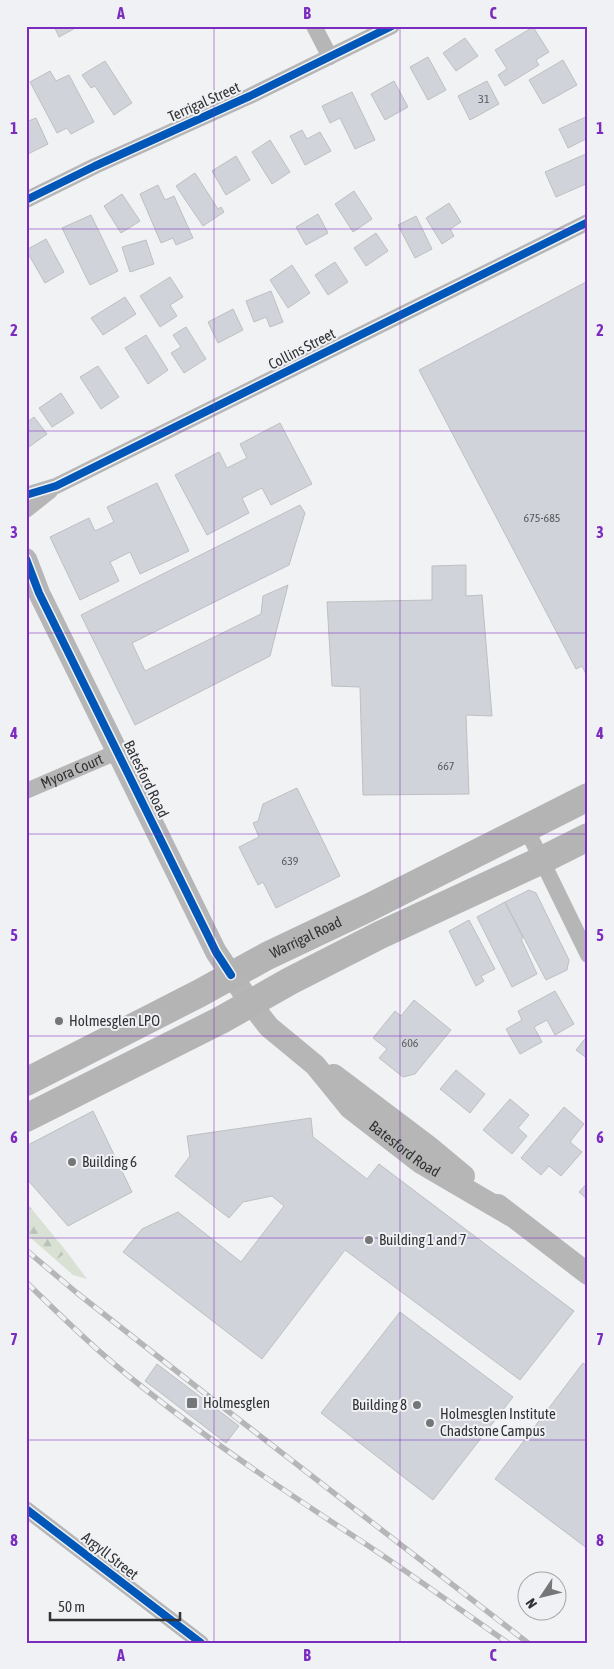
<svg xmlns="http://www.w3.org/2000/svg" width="614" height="1669" font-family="'Asap Condensed',sans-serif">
	<defs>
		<pattern id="forest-firs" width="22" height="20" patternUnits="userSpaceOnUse" patternTransform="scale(1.25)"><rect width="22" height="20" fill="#d8e1d4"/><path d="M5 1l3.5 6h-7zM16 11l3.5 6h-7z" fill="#bac2b7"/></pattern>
	</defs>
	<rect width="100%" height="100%" fill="#f1f2f4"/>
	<!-- grass -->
	<path fill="#d8e1d4" d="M67,1252L87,1279L73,1275L56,1260Z"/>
	<!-- forest -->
	<path fill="url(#forest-firs)" d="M26,1202L67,1252L56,1260L26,1234Z"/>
	<!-- building -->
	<path fill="#d1d3da" stroke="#bebfc0" d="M54,26H79L59,37Z
		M533,27L549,52L536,60L539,65L505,86L498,75L507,69L495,50Z
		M465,38L478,56L456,71L443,53Z
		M428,57L446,90L428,100L410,67Z
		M563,60L577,85L543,104L529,80Z
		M105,61L132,103L114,115L95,86L91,88L82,75Z
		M50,71L56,81L69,75L94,122L71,134L67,128L57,133L30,82Z
		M394,81L408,107L385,120L371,94Z
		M487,81L499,104L470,120L458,96Z
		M352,92L375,140L355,149L340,118L330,123L322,106Z
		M588,116V138L568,148L559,129Z
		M36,118L48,144L28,154L26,151V122Z
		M302,130L307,139L320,132L331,151L305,165L290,136Z
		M270,140L290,172L272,184L252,152Z
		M588,153V183L556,197L545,172Z
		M236,156L250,180L226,195L212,171Z
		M195,173L218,209L221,207L224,212L203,226L176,186Z
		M158,185L165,200L174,196L193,238L176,245L173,238L161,243L140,194Z
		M354,191L372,219L353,232L335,204Z
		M122,194L140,221L121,233L104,206Z
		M449,203L461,222L450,229L454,236L442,244L426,218Z
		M318,214L328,233L306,245L296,227Z
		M91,215L118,271L90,285L62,228Z
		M416,216L432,249L415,258L398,225Z
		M376,233L388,251L366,266L354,248Z
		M46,239L64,272L45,283L26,250Z
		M146,240L154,264L130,272L122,247Z
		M335,262L348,282L328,295L315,275Z
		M292,265L310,293L288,308L270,280Z
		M170,277L183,297L170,305L177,316L160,327L140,296Z
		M588,281V678L582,666L576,669L419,370Z
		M271,291L283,322L270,327L266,317L254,322L246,301Z
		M125,297L136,314L103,335L91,318Z
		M233,309L243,330L218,343L208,322Z
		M186,327L206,359L184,373L171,353L181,347L173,335Z
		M146,335L168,370L148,384L125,348Z
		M98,366L119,397L101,409L80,377Z
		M61,393L74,413L52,427L39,408Z
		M34,417L47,434L26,449V423Z
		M280,423L312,484L271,505L262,488L242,498L249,513L207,535L175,475L219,452L227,468L247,458L240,444Z
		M157,483L189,551L140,574L130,552L110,562L119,581L80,600L50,537L89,518L95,531L114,522L107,507Z
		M300,505L305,513L289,565L132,643L145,671L261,614L263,596L288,585L270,656L135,725L81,615Z
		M466,565V596L482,595L492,716L466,715L469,794L363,795L360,687L332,686L327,602L432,600V566Z
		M297,788L340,876L276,908L263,882L258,885L239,847L259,837L253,823L258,821L263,804Z
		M529,890L536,893L569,960L567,970L546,980L505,902Z
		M505,902L523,938L521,939L537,974L512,987L477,917Z
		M469,920L495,969L481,976L484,981L476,986L449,931Z
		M555,991L574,1024L555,1035L547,1020L534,1027L542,1042L520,1054L506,1029L522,1020L518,1011Z
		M414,1000L451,1030L415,1074L403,1077L379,1058L387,1049L373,1038L395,1011L401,1016Z
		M588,1035V1059L576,1050Z
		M456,1070L485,1094L470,1113L440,1089Z
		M510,1099L529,1115L518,1128L527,1136L512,1154L483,1130Z
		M564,1107L584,1124L570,1142L582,1152L561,1176L549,1166L541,1175L521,1158Z
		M93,1111L132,1192L68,1226L26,1178V1146Z
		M311,1118L313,1137L367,1179L379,1164L574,1311L520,1380L345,1250L262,1359L123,1252L142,1229L178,1212L241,1262L284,1206L272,1196L243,1202L229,1218L175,1176L190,1156L187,1136Z
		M588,1182V1200L579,1192Z
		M400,1312L513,1397L433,1500L321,1413Z
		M583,1363L588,1367V1549L495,1479Z
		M157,1364L239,1426L226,1443L145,1381Z"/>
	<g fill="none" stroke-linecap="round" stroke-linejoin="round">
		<!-- street -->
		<g stroke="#b6b6b7" stroke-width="16">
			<path d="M314,26L330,57"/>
			<path d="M26,200L95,166L250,96L392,26"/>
			<path d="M26,495L56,486L588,222"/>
			<path d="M26,510L50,491"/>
			<path id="s1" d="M26,791L117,752"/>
			<path d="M526,828L588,955"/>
			<path d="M26,1509L201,1643"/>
		</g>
		<!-- secondary -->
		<g stroke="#b6b6b6" stroke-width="22">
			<path id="s2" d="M26,559L39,593L216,952L251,1004L269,1027L315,1065L350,1108L421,1163L510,1215"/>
			<path d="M334,1075L428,1146L464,1176"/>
			<path d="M498,1205L588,1274"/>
		</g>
		<!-- highway -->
		<g stroke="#b5b4b4" stroke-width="28">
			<path id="s3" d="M26,1082L200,993L267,956L368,908L588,797"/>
			<path d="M26,1118L221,1020L290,981L380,935L542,860L588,837"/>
		</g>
		<defs>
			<path id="rail" d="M26,1250L77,1293L198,1388L528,1643
				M26,1282C63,1318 100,1354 141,1386C211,1442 286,1492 361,1541C411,1574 459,1609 508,1643"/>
		</defs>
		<!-- rail casing -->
		<use href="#rail" stroke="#b6b6b7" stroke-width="5.5"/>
		<!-- rail -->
		<use href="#rail" stroke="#f0f1f5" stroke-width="4" stroke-dasharray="11" stroke-linecap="butt"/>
		<defs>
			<path id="cycleway" d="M26,200L95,166L250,96L392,26
				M26,495L56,486L588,222
				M26,559L39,593L216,952L231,975
				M26,1509L201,1643"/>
		</defs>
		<!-- cycleway casing -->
		<use href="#cycleway" stroke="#f0f1f5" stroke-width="11"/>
		<!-- cycleway -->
		<use href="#cycleway" stroke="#0057b8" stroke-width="8"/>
	</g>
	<!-- grid -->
	<path fill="none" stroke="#7b2cbf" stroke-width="1" stroke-opacity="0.55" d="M214,26V1643M400,26V1643M26,229H588M26,431H588M26,633H588M26,834H588M26,1036H588M26,1238H588M26,1440H588"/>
	<!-- markers -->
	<g fill="#757677" stroke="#f0f1f5" stroke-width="2">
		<circle cx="59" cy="1021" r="5"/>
		<circle cx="72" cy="1162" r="5"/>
		<circle cx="369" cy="1240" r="5"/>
		<rect x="186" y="1397" width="12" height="12" rx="2.5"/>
		<circle cx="417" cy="1405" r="5"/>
		<circle cx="430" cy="1423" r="5"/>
	</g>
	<g text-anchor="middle" stroke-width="4" stroke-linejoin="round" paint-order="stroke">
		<!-- number labels -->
		<g font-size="12" fill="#5a5b5e">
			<text x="484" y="103">31</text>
			<text x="542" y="522">675-685</text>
			<text x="446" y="770">667</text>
			<text x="290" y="865">639</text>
			<text x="410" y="1047">606</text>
		</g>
		<!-- street labels -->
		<g font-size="15" fill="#323334" stroke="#f0f1f5">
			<text transform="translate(204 102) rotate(-24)" y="5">Terrigal Street</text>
			<text transform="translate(302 349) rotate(-27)" y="5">Collins Street</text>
			<text dy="5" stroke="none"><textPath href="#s1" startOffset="50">Myora Court</textPath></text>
			<text transform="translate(146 779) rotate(64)" y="5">Batesford Road</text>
			<text dy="5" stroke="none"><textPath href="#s3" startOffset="315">Warrigal Road</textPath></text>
			<text dy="5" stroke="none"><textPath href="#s2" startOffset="712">Batesford Road</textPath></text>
			<text transform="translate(110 1556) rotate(38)" y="5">Argyll Street</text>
		</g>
		<!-- poi labels -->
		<g font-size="15" fill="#323334" stroke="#f0f1f5" text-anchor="start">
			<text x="69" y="1026">Holmesglen LPO</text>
			<text x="82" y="1167">Building 6</text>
			<text x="379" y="1245">Building 1 and 7</text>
			<text x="203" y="1408">Holmesglen</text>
			<text x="407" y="1410" text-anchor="end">Building 8</text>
			<text x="440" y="1419">Holmesglen Institute<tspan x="440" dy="17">Chadstone Campus</tspan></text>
		</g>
	</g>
	<!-- border -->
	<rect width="614" height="1669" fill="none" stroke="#f0f1f5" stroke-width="55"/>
	<!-- north arrow -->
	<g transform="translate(542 1596) rotate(235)"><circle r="24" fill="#f0f1f5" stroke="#a4a5a8"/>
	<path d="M0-4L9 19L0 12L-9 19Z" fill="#757677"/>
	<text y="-8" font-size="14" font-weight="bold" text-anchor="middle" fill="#323334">N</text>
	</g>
	<!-- scale -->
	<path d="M50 1612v8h130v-8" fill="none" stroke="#323334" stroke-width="2.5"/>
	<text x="58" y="1612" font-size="15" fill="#323334" stroke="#f0f1f5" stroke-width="4" paint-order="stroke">50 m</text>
	<rect x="28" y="28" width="558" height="1614" fill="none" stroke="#7b2cbf" stroke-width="2"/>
	<g font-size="16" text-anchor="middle" font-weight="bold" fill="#7b2cbf">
		<text x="121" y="19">A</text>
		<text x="307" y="19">B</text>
		<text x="493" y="19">C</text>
		<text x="14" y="134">1</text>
		<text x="600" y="134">1</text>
		<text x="14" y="336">2</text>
		<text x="600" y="336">2</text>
		<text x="14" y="538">3</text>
		<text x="600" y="538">3</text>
		<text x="14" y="739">4</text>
		<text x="600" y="739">4</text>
		<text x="14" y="941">5</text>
		<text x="600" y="941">5</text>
		<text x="14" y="1143">6</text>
		<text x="600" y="1143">6</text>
		<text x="14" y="1345">7</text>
		<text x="600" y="1345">7</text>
		<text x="14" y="1546">8</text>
		<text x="600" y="1546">8</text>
		<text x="121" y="1661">A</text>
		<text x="307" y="1661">B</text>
		<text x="493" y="1661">C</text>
	</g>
</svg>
